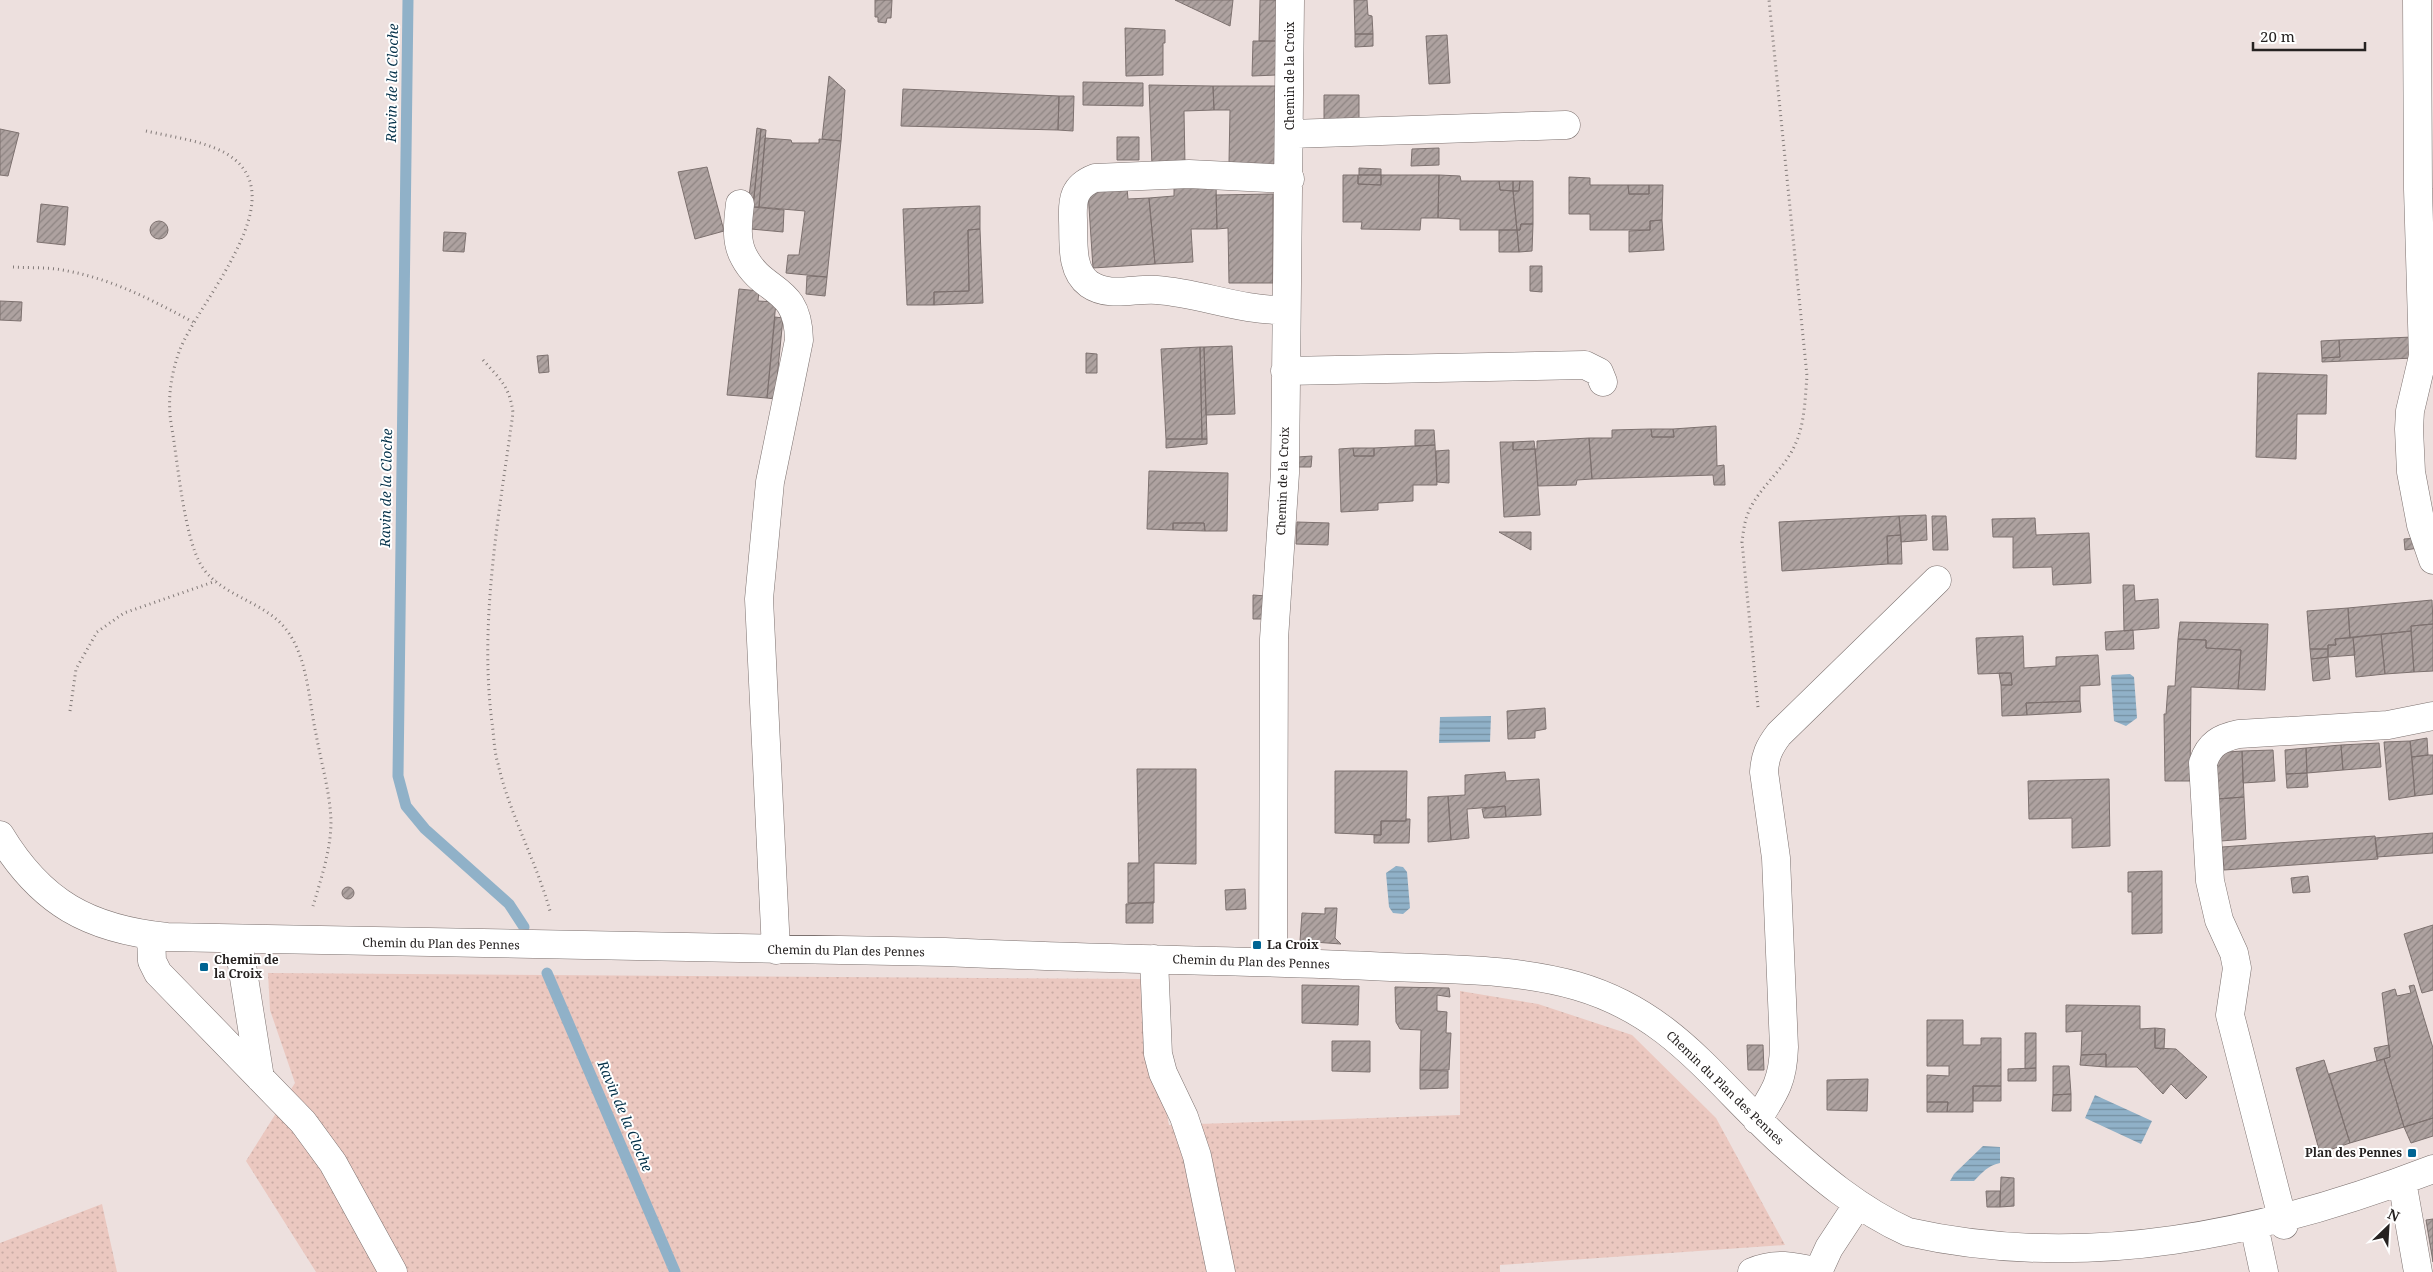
<svg xmlns="http://www.w3.org/2000/svg" width="2433" height="1272" font-family="'Noto Serif',serif">
	<defs>
		<pattern id="grass-dots" width="8" height="8" patternUnits="userSpaceOnUse" patternTransform="scale(1.25)"><rect width="8" height="8" fill="#ebc8c0"/><path d="M2 2h.1M6 6h.1" fill="none" stroke="#c9aca5" stroke-width="1.8" stroke-linecap="round"/></pattern>
		<pattern id="water-rules" width="6" height="5" patternUnits="userSpaceOnUse" patternTransform="scale(1.25)"><rect width="6" height="5" fill="#90b1c8"/><path d="M0 2.5h6" fill="none" stroke="#7590a2"/></pattern>
		<pattern id="building-hatch" width="6" height="6" patternUnits="userSpaceOnUse" patternTransform="scale(1.25)"><rect width="6" height="6" fill="#aea2a0"/><path d="M-1 1l2-2M0 6l6-6M5 7l2-2" fill="none" stroke="#8d8482"/></pattern>
	</defs>
	<rect width="100%" height="100%" fill="#ede0de"/>
	<!-- grass -->
	<path fill="url(#grass-dots)" d="M268,973L1141,979L1169,1125L1460,1115V991L1538,1004L1632,1035L1716,1118L1785,1245L1500,1265V1272H316L246,1161L295,1083L270,1010Z
		M102,1204L117,1272H0V1243Z"/>
	<!-- water -->
	<path fill="url(#water-rules)" d="M2130,674L2134,677L2137,718L2126,726L2114,721L2111,677L2112,675Z
		M1491,716L1490,742L1439,743L1440,717Z
		M1396,866L1403,867L1407,872L1410,908L1403,914L1393,913L1389,907L1386,873Z
		M2095,1095L2152,1121L2141,1144L2085,1118Z
		M1983,1146L2000,1147V1163C1987,1166 1983,1172 1974,1181H1950L1954,1174Z"/>
	<g fill="none" stroke-linecap="round" stroke-linejoin="round">
		<!-- stream -->
		<path stroke="#90b1c8" stroke-width="11" d="M408,0L398,776L406,806L425,829L509,904L524,927
			M547,973L675,1272"/>
	</g>
	<!-- building -->
	<path fill="url(#building-hatch)" stroke="#7d716f" d="M875,0H892L891,18H887L886,23L878,22V17H875Z
		M1175,0H1233L1230,26Z
		M1260,0H1277V41H1259Z
		M1354,0H1367L1368,15L1372,16L1373,34H1355Z
		M1125,28L1165,30V43H1163V75L1126,76Z
		M1355,34H1373V46L1355,47Z
		M1447,35L1450,83L1429,84L1426,36Z
		M1253,41H1277L1276,75L1252,76Z
		M829,76L845,90L841,141L822,139Z
		M1083,82L1143,83V106L1083,105Z
		M1149,85L1213,86L1214,110L1184,111L1185,165L1152,166Z
		M1213,86H1277L1274,171L1242,169L1229,162L1230,110H1214Z
		M903,89L1059,96L1058,130L901,126Z
		M1324,95H1359V120H1324Z
		M1059,96H1074L1073,131L1058,130Z
		M757,128L761,129L753,207L748,206Z
		M0,129L19,133L8,176L0,175Z
		M761,129L766,130L759,207H753Z
		M1117,137H1139V160H1117Z
		M765,138L791,140L792,143H819V139L841,141L827,277L786,273L788,255H799L805,211L759,207Z
		M1439,148V165L1411,166L1412,149Z
		M707,167L724,231L695,239L678,172Z
		M1359,168L1381,169V175H1359Z
		M1343,175H1358V184L1381,185V175H1439L1438,218H1421L1420,230L1361,229L1362,222H1343Z
		M1358,175H1381V185L1358,184Z
		M1439,175L1460,176L1461,181H1499L1500,190L1513,191L1517,230H1460V219L1438,218Z
		M1569,177L1590,178V185H1628L1629,194H1649V185H1663L1662,220L1650,221V230H1590V214H1569Z
		M1499,181H1513V191L1500,190Z
		M1513,181H1520L1519,191H1513Z
		M1520,181H1533V224H1521L1520,230H1517L1513,191H1519Z
		M1216,184L1217,229H1191L1193,262L1155,264L1149,198L1174,196V185Z
		M1628,185H1649V194H1629Z
		M1127,188L1128,199L1149,198L1155,264L1093,268L1088,192Z
		M1273,194V283H1229L1228,228L1217,229L1216,195Z
		M41,204L68,207L65,245L37,242Z
		M980,206V229L968,230L969,291L934,292V305H907L903,209Z
		M753,207L784,210L783,232L751,229Z
		M1662,220L1664,250L1629,252V231L1650,230V221Z
		M150 230a9 9 0 1 1 18 0a9 9 0 1 1-18 0Z
		M1521,224H1533L1532,251L1519,252L1517,230H1520Z
		M980,229L983,303L934,305V292L969,291L968,230Z
		M1499,230H1517L1519,252H1499Z
		M444,232L466,233L464,252L443,251Z
		M1530,266H1542V292L1530,291Z
		M807,276L827,277L825,296L806,294Z
		M739,289L759,291L758,301L776,302L767,398L727,395Z
		M0,301L22,302L21,321L0,320Z
		M775,317L783,318L775,399L767,398Z
		M2413,337L2414,358L2322,362V358L2340,357L2339,340Z
		M2339,340L2340,357L2322,358L2321,341Z
		M1232,346L1235,414L1206,415L1204,347Z
		M1200,347L1202,439H1166L1161,349Z
		M1200,347H1204L1207,439H1202Z
		M1086,353L1097,354V373H1086Z
		M548,355L549,372L539,373L537,356Z
		M2258,373L2327,375L2326,414H2297L2296,459L2256,457Z
		M1716,426L1717,466L1724,465L1725,485H1714L1713,475L1592,479L1589,438H1612V430L1651,429L1652,437H1674L1673,429Z
		M1651,429H1673L1674,437H1652Z
		M1415,430H1434L1435,445L1415,446Z
		M1589,438L1592,479L1577,480L1576,485L1538,486L1535,449H1537V441Z
		M1166,439H1207V444L1166,448Z
		M1534,441L1535,449L1513,450V442Z
		M1500,442H1513V450L1535,449L1540,515L1504,517Z
		M1435,445L1437,485H1413V501L1378,503V510L1341,512L1339,449L1353,448L1354,456H1374V448Z
		M1353,448H1374V456H1354Z
		M1449,450V483L1437,482L1436,451Z
		M1312,456L1311,467H1298V457Z
		M1149,471L1228,473L1227,531H1205L1204,523H1173V530L1147,529Z
		M1926,515L1927,540L1901,542L1899,516Z
		M1899,516L1901,535L1887,536L1888,564L1782,571L1779,522Z
		M1932,516H1946L1948,550H1933Z
		M2035,518L2036,535L2089,533L2091,583L2053,585L2052,567L2013,568V537H1993L1992,519Z
		M1297,522L1329,523L1328,545L1296,544Z
		M1173,523H1204L1205,531L1173,530Z
		M1499,532H1531V550Z
		M1901,535L1902,564H1888L1887,536Z
		M2418,538L2419,548L2405,550L2404,539Z
		M2123,585H2134L2135,601L2158,599L2159,628L2124,631Z
		M1253,595L1266,596L1265,619H1253Z
		M2432,600L2433,624L2411,626V631L2350,638L2348,608Z
		M2348,608L2350,638L2335,639L2336,645H2328V649H2310L2307,611Z
		M2180,622L2268,624L2265,690L2238,689L2241,650L2206,648V640L2178,639Z
		M2433,624V671L2414,672L2411,626Z
		M2133,630L2134,649L2106,650L2105,632Z
		M2411,631L2414,672L2385,674L2381,634Z
		M2381,634L2385,674L2356,677L2353,637Z
		M2023,636L2024,668L2056,666V657L2098,655L2100,685L2080,686V701L2026,703L2027,715L2002,716L2001,685H2012L2011,673L1978,674L1976,638Z
		M2353,637L2355,655L2328,657V645H2336L2335,639Z
		M2178,639L2206,640V648L2241,650L2238,689L2191,687L2190,781H2165L2164,714H2166L2168,686H2175Z
		M2310,649H2328V657L2311,659Z
		M2328,657L2330,679L2313,681L2311,659Z
		M1999,673H2011L2012,685H2001Z
		M2080,701L2081,712L2027,715L2026,703Z
		M1545,708L1546,729L1535,731V738L1508,739L1507,711Z
		M2427,738L2428,755L2412,757L2410,741Z
		M2410,741L2415,796L2389,800L2384,742Z
		M2379,743L2381,767L2343,770L2341,745Z
		M2341,745L2343,770L2307,773L2306,748Z
		M2306,748L2307,773L2286,774L2285,750Z
		M2273,750L2275,781L2243,783L2242,751Z
		M2242,751L2244,797L2217,799L2213,753Z
		M2428,755H2433V794L2415,796L2412,757Z
		M1137,769H1196V864L1154,863V903H1128V863H1139Z
		M1335,771H1407L1406,821H1381V835L1335,833Z
		M1505,772L1506,781L1539,779L1541,815L1506,817L1505,806L1467,809L1469,838L1451,840L1448,796L1465,795V775Z
		M2307,773L2308,787L2287,788L2286,774Z
		M2109,779L2110,846L2072,848V818L2029,819L2028,781Z
		M1448,796L1451,840L1428,842V797Z
		M2244,797L2246,839L2221,841L2217,799Z
		M1505,806L1506,817L1484,818L1482,809Z
		M1406,819H1410L1409,843H1374V835H1381V821H1406Z
		M2433,833V853L2377,857L2375,838Z
		M2375,836L2378,859L2224,870L2222,847Z
		M2162,871V933L2132,934V892H2128V872Z
		M2308,876L2310,892L2293,893L2291,878Z
		M342 893a6 6 0 1 1 12 0a6 6 0 1 1-12 0Z
		M1245,889L1246,909L1226,910L1225,890Z
		M1153,902V923H1126V904Z
		M1325,908H1337L1335,938L1341,944L1300,941L1302,913L1325,914Z
		M2433,925V990L2422,993L2404,934Z
		M1302,985L1359,986L1358,1025L1302,1023Z
		M2414,985L2433,1048V1118L2404,1127L2384,1059L2390,1057L2382,993L2395,989L2397,996L2411,993L2409,986Z
		M1395,987L1449,988L1450,997L1437,995V1011L1447,1012L1446,1033H1451L1449,1070H1420L1421,1030L1400,1029L1396,1022Z
		M2066,1005L2140,1006V1029L2155,1028V1048L2176,1049L2207,1077L2186,1099L2171,1084L2163,1094L2137,1067H2106V1054L2081,1055L2082,1031L2066,1032Z
		M1927,1020H1963V1045H1981V1038H2001V1086H1973V1112H1947L1948,1102H1927V1075L1949,1076V1066H1927Z
		M2155,1028L2165,1029L2164,1049L2155,1048Z
		M2025,1033H2036V1068L2025,1069Z
		M1332,1041H1370V1072L1332,1071Z
		M1747,1045H1763L1764,1070H1748Z
		M2389,1045L2390,1057L2377,1061L2374,1048Z
		M2106,1054V1067L2080,1065L2081,1055Z
		M2384,1059L2404,1127L2350,1143L2329,1074Z
		M2324,1060L2350,1143L2320,1153L2296,1068Z
		M2053,1066H2069L2071,1094L2053,1095Z
		M2036,1068V1081H2008V1069Z
		M1420,1070L1448,1071V1088L1420,1089Z
		M1868,1079L1867,1111L1827,1110V1080Z
		M1973,1086H2001V1101H1973Z
		M2071,1094V1111H2052L2053,1095Z
		M1927,1102H1948L1947,1112H1927Z
		M2433,1118V1136L2411,1143L2404,1127Z
		M2001,1177L2014,1178V1206L2000,1207Z
		M1986,1191H2000V1207H1987Z
		M2433,1219V1262L2426,1220Z"/>
	<g fill="none" stroke-linecap="round" stroke-linejoin="round">
		<defs>
			<path id="minor" d="M2417,0L2418,189L2423,356L2410,411L2409,429L2411,472L2421,525L2433,560
				M1290,134L1566,125
				M740,204C738,221 735,241 744,257C764,295 798,284 799,340L770,482L759,599L776,950
				M1285,310C1241,311 1200,293 1157,290C1135,288 1109,298 1089,284C1070,270 1074,242 1073,220C1072,199 1074,186 1095,178L1189,174L1290,179
				M1285,371L1585,365L1599,372L1603,382
				M0,835C41,903 89,929 167,937L945,952C1086,959 1228,960 1370,966C1439,970 1510,967 1577,986C1670,1013 1711,1077 1778,1139C1818,1175 1859,1210 1908,1232C2086,1272 2264,1234 2433,1169
				M151,935L152,961L158,973L303,1122L333,1163L393,1272
				M238,940L260,1078
				M1154,959L1158,1054L1163,1073L1184,1117L1197,1156L1221,1272
				M1273,962L1274,639L1285,473L1290,0
				M1757,1120C1775,1092 1783,1081 1784,1047L1776,858L1764,772C1765,756 1769,747 1779,734L1937,580
				M2402,1181L2418,1272
				M2284,1225L2230,1015L2237,968L2234,953L2219,920L2210,881L2203,763C2209,744 2220,738 2239,734L2388,725L2433,716
				M2256,1235L2264,1272
				M1752,1272C1775,1262 1794,1266 1818,1272
				M1818,1272L1829,1248L1858,1204"/>
		</defs>
		<!-- minor casing -->
		<use href="#minor" stroke="#7c716f" stroke-width="29"/>
		<!-- path -->
		<path stroke="#827a78" stroke-width="3" stroke-dasharray="1 4" stroke-linecap="butt" d="M146,131C172,137 214,142 234,159C291,204 197,303 179,352C170,378 167,402 172,429C178,464 184,536 201,565C220,597 267,601 288,632C308,660 309,702 316,734C321,762 330,792 331,821C331,850 321,879 313,906
			M13,267C31,268 50,267 68,271C114,280 152,300 193,322
			M483,360C500,379 510,387 513,413C499,515 479,620 492,723C494,736 494,751 498,764C510,815 536,861 550,911
			M1758,707L1742,542C1743,534 1744,526 1746,519C1754,491 1783,472 1795,445C1805,423 1805,399 1807,376L1769,0
			M70,711L76,669L97,632L124,613L216,581"/>
		<!-- minor -->
		<use href="#minor" stroke="#fff" stroke-width="28"/>
	</g>
	<!-- markers -->
	<g fill="#006493" stroke="#fff" stroke-width="2">
		<rect x="1252" y="940" width="10" height="10" rx="2.5"/>
		<rect x="199" y="962" width="10" height="10" rx="2.5"/>
		<rect x="2407" y="1148" width="10" height="10" rx="2.5"/>
	</g>
	<g text-anchor="middle" stroke-width="4" stroke-linejoin="round" paint-order="stroke">
		<!-- street labels -->
		<g font-size="12" fill="#262221" stroke="#fff">
			<text transform="translate(1290 76) rotate(-90)" y="4">Chemin de la Croix</text>
			<text transform="translate(1283 481) rotate(-88)" y="4">Chemin de la Croix</text>
			<text transform="translate(441 944) rotate(1)" y="4">Chemin du Plan des Pennes</text>
			<text transform="translate(846 951) rotate(1)" y="4">Chemin du Plan des Pennes</text>
			<text transform="translate(1251 962) rotate(2)" y="4">Chemin du Plan des Pennes</text>
			<text transform="translate(1725 1088) rotate(44)" y="4">Chemin du Plan des Pennes</text>
		</g>
		<!-- poi labels -->
		<g font-size="12" font-weight="bold" fill="#262221" stroke="#fff" text-anchor="start">
			<text x="1267" y="949">La Croix</text>
			<text x="214" y="964">Chemin de<tspan x="214" dy="14">la Croix</tspan></text>
			<text x="2402" y="1157" text-anchor="end">Plan des Pennes</text>
		</g>
		<!-- water labels -->
		<g font-size="14" font-style="italic" fill="#05324a" stroke="#fff">
			<text transform="translate(392 83) rotate(-89)" y="5">Ravin de la Cloche</text>
			<text transform="translate(386 488) rotate(-89)" y="5">Ravin de la Cloche</text>
			<text transform="translate(625 1116) rotate(67)" y="5">Ravin de la Cloche</text>
		</g>
	</g>
	<!-- north arrow -->
	<g transform="translate(2388 1227) rotate(25)" stroke="#ffffff" stroke-width="4" paint-order="stroke">
	<path d="M0-4L9 19L0 12L-9 19Z" fill="#262221"/>
	<text y="-8" font-size="14" font-weight="bold" text-anchor="middle" fill="#262221">N</text>
	</g>
	<!-- scale -->
	<path d="M2253 42v8h112v-8" fill="none" stroke="#262221" stroke-width="2.5"/>
	<text x="2260" y="42" font-size="15" fill="#262221" stroke="#ffffff" stroke-width="4" paint-order="stroke">20 m</text>
</svg>
